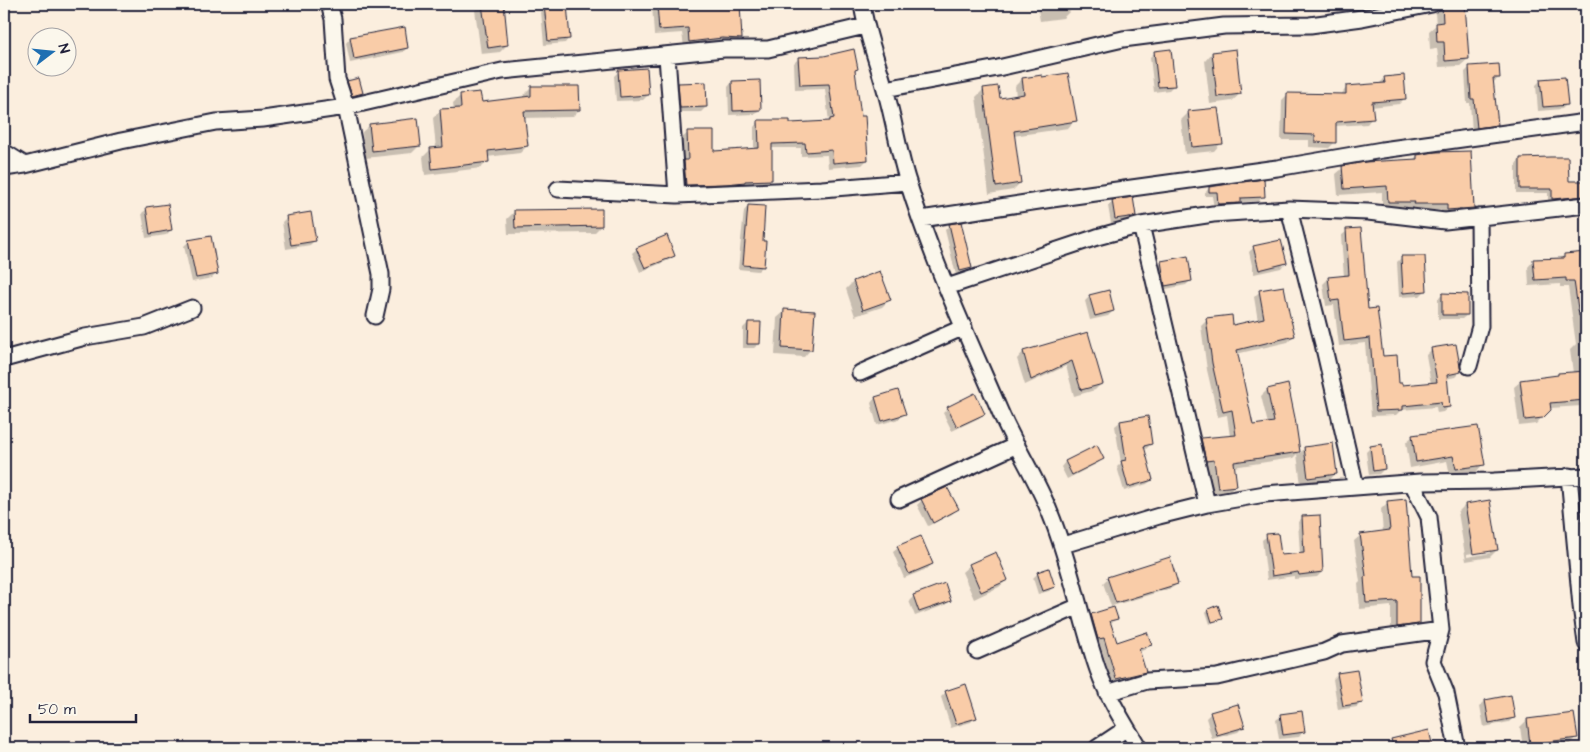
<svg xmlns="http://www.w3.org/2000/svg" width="1590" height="752" font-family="'Architects Daughter',sans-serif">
	<rect width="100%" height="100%" fill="#fbeede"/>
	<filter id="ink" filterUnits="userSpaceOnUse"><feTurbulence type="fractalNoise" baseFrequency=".02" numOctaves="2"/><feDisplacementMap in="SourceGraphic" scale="10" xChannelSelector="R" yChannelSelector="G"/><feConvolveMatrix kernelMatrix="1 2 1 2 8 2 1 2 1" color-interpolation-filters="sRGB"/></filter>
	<g filter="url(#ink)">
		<!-- shadow -->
		<path fill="#0003" fill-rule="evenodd" d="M482,4H502L507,45L500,52L481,54L475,10Z
			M542,4H562L569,38L565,43L544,45L541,11L542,9Z
			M652,4H739L740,38L735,44L684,47L682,33L654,35Z
			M775,4H808L803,8L775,11Z
			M1037,4H1072V9L1063,18L1040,21Z
			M1442,6L1468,59L1460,66L1439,67L1437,48L1430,49L1429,31L1436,25L1435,13Z
			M404,29L407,48L403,52L350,63L346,43L350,38Z
			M1155,52L1174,85L1169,90L1154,92L1150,57Z
			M1212,53L1240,94L1232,101L1210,104L1205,61Z
			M799,58L856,69L854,71L867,160L862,165L828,168L827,155L801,156V148H770L771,180L765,185L681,190L679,166L683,163L682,138L688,133L713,152L754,150V127L759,121L789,124L829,122L825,89L795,90L794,63Z
			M1470,67L1499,78L1492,83L1497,124L1492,129L1472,132L1470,103H1467L1465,72Z
			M619,71L648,95L643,100L616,101L614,76Z
			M1041,76L1075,120L1068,128L1013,136L1020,183L1013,190L989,194L976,97L984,89L999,99L1016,97L1015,86L1022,79Z
			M1385,78L1405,98L1399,104L1371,107L1372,118L1367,124L1335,126V142L1329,148L1309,147V140H1281L1282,100L1288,94L1341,95L1346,88L1379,84Z
			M1541,80L1566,105L1562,109L1538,111L1536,85Z
			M348,82L362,93L350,97L346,84Z
			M732,82L760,109L755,114L729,115L728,87Z
			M679,84L706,107L701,112H676L674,89Z
			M531,88L579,110L572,117L523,118L527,146L520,153L487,157L488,161L481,168L425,175L423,157L430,150L436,149L433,118L440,111L454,110L453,103L460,96L481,104L524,98V95Z
			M1188,113L1221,143L1214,151L1185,154L1181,120Z
			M370,125L420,145L412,153L365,158L362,132Z
			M1417,156L1473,208L1466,214L1441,215V210H1409V207L1382,208V192L1338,195L1336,174L1343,168L1413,160Z
			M1520,159L1568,182H1586V202L1548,203V193H1516V164Z
			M1209,188L1263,196L1259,201L1240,202L1235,207L1214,208L1212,196H1205V193Z
			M1113,201L1135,215L1130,220L1111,223L1108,206Z
			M748,206L761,242L763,266L758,271L738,269L744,211Z
			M147,209L171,230L166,235L146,238L142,213Z
			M515,211L601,226L594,233L508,234L507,219Z
			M287,217L314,241L310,245L286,249L282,222Z
			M960,224L971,268L966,273L956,275L945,230L949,226Z
			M1347,231L1367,310L1382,357L1398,384L1400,387L1431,384L1426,355L1431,350L1460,372L1455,377L1446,379L1449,407L1443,412L1437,413L1436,407L1401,410L1396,415L1371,416L1365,343L1339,346L1334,305L1326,306L1323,284L1329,278L1344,277L1341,236Z
			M189,241L217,273L212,278L192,282L184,246Z
			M1254,247L1285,263L1281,268L1254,274L1249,252Z
			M637,249L674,256L669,260L640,272L632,253Z
			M1586,254V401L1582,406L1550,408L1536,424L1519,426L1514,387L1521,381L1556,377L1558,374L1573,373L1570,350L1576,344L1568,287H1560V284L1529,286L1528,267L1534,260L1560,259L1565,255Z
			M1402,257L1425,291L1420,296L1399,297L1397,262Z
			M1162,262L1191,280L1186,285L1161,290L1157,267Z
			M853,282L889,300L882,307L855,316L846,289Z
			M1260,291L1294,336L1288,342L1236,354L1252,427L1268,424L1261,396L1267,390L1294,418L1299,454L1304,449L1336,473L1329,481L1301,485L1297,454L1293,458L1233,467L1235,486L1229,492L1212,494L1208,466H1201L1196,445L1202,439L1230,437L1227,415L1218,417L1207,370L1201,326L1207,320L1232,326L1258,321L1254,297Z
			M1443,294L1467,315L1462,319H1438V299Z
			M1090,296L1113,311L1108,316L1090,320L1085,301Z
			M785,311L811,349L804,357L775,355L777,318Z
			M748,323L759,344L754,348H743V328Z
			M1087,334L1101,384L1095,390L1074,396L1066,366L1025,385L1017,359L1023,352Z
			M898,392L904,414L899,419L877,425L871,403L875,398Z
			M948,408L983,413L979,418L952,431L943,413Z
			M1120,422L1151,444L1146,449H1143L1152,480L1147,484L1124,491L1117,467L1121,463L1115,426Z
			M1413,436L1483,464L1477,471L1450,475L1447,461L1410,468L1406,442Z
			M1097,447L1102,459L1098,463L1067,479L1061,467L1065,462Z
			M1371,447L1384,469L1379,474L1369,475L1366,452Z
			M947,489L957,509L952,514L928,526L917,505L922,500Z
			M1388,502L1411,577L1419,623L1412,630L1391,633V606L1360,609L1358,584L1360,582L1354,541L1361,535L1383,532L1381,509Z
			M1465,505L1497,550L1490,557L1466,561L1458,512ZM1490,550V553L1467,557V554Z
			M1302,518L1322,572L1317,577L1294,579V576L1267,580L1262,540L1267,536L1280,556L1300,554L1298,522Z
			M1584,533H1586V566L1579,567L1577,540Z
			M898,548L932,564L927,569L904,578L893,552Z
			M970,565L1007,580L999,587L974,599L962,572Z
			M1038,573L1054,586L1049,591L1038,594L1033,578Z
			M1108,578L1177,584L1172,588L1112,606L1116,619L1110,624L1116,643L1150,645L1146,649L1139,652L1145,671L1140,676L1112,683L1099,641L1094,643L1087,620L1092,615L1112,609L1103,583Z
			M914,596L950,601L945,605L915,616L909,601Z
			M1218,607L1221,618L1210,624L1206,612Z
			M1338,674L1361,702L1357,707L1338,710L1333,679Z
			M946,692L975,717L971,722L951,728L941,697Z
			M1510,697L1514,717L1509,722L1484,727L1480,706L1485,701Z
			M1211,713L1243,727L1238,732L1212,739L1206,718Z
			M1281,716L1303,732L1299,737L1279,739L1276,720Z
			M1527,720L1576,737L1569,745L1543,748H1523L1520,727Z
			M1428,731L1432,748H1386V746L1392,740Z
			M1261,740L1263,748H1238L1243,743Z"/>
		<!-- building -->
		<path fill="#f9cca8" stroke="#22223b" d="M482,4H504L508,45L488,48Z
			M561,4H567L570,39L548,41L544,5Z
			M657,4H740L742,39L722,38L689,42L688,28L659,30Z
			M1442,4H1465L1469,59L1445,61L1444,42H1437L1436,23L1443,22Z
			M405,27L408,48L354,59L350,37Z
			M854,49L858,69L855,70L861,116H865L868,160L833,163L832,150L806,152L805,143L772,144V180L745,181V182L726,184L686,185L684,160H688L687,131H714V151L759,148L758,120H790V123L830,121V119L834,118L829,84L800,85L798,57L824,56Z
			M1171,49L1175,86L1158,87L1154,51Z
			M1236,49L1241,94L1217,97L1212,52Z
			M1499,64L1500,78H1493L1498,125L1477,128L1474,99H1471L1469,66Z
			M647,68L649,95L620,97L618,70Z
			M1068,73L1077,121L1014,131L1021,183L996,187L983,88L998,86L1000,98L1024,94L1022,78L1042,75V77Z
			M1404,75L1406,99L1372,102L1374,119L1336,122V143L1315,142V135L1286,134L1287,93L1346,94V86L1385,83L1384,77Z
			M1565,77L1568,105L1543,107L1540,79Z
			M359,78L363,93L352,96L347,81Z
			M760,80L761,110L733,111L732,81Z
			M706,82L707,107L680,108L678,83Z
			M531,86H579L580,110L524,111L528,146L488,151L489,162L432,169L430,148L443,147L440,109L461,108L460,94L480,92L482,102L531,96Z
			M1218,108L1223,144L1192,147L1188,111Z
			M418,118L421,146L372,151L369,124Z
			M1471,151L1474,208L1447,210V204H1414L1415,202H1388L1387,186L1344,189L1342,166L1365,162L1417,159V155L1435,152Z
			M1550,157H1568L1569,181H1586V196L1552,199V189H1520V158Z
			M1264,179L1265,197L1241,198V203L1218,204L1217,192H1209V187Z
			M1133,197L1136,216L1115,219L1112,200Z
			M168,204L172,230L150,234L146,207Z
			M748,205L765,206L763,241H766L764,267L743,265Z
			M602,209V226L515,228L514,210Z
			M311,212L316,241L291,245L286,216Z
			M961,222L972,268L960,271L949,224Z
			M1361,228L1368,309L1377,308L1383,356L1397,355L1399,383H1402V385L1437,382L1431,348L1456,344L1461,372L1447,375L1450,407L1442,408L1441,402L1403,406V410L1376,411L1370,338L1344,341L1339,300L1331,301L1328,277L1349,275L1346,229Z
			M667,235L675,256L645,268L636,248Z
			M211,236L218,274L196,278L188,240Z
			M1281,240L1287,263L1259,270L1253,246Z
			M1586,252V316H1579L1574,281H1566V278L1535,280L1533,259L1564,258V254Z
			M1188,256L1192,281L1165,286L1161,261Z
			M1401,256H1425L1427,291L1403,293Z
			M880,271L891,300L863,310L853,281Z
			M1284,286L1289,312L1295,336L1237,350L1253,425L1274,422L1267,389L1288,384L1295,418L1300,452L1234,462L1237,486L1218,488L1214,460L1206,461L1201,438L1236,435L1232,410L1223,412L1212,363L1206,318L1232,315L1233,325L1264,318L1259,290Z
			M1109,290L1114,311L1095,316L1089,295Z
			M1442,293L1468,294V315H1442Z
			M784,309L815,311L812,350L782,348Z
			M748,322H761L760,344H747Z
			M1088,332L1103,384L1081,390L1072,361L1031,380L1023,351Z
			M1586,371V400L1550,403L1551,410L1543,418L1525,420L1520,380L1558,375V373Z
			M898,390L906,414L882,421L875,397Z
			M975,393L985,414L957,427L947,407Z
			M1148,416L1152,444L1144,446L1153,480L1128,487L1121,461L1126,460L1120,421Z
			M1478,426L1485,465L1456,469L1453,456L1416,462L1412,435Z
			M1333,443L1337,474L1308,478L1304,447Z
			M1382,444L1385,469L1373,471L1370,446Z
			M1097,445L1104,459L1072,475L1065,461Z
			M947,487L959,509L933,523L921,499Z
			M1406,499L1412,576H1420V624L1397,627V601L1366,603L1364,577L1366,576L1360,534L1390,530L1387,501Z
			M1490,500L1498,550L1473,554L1465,504Z
			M1320,515L1323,572L1299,575L1298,572L1272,576L1266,534L1278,533L1281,555L1304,553L1302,516Z
			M921,536L933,564L909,574L897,546Z
			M996,552L1008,580L981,592L969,564Z
			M1170,557L1178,584L1116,603L1107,577Z
			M1049,568L1055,587L1043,591L1037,572Z
			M945,583L951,601L919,612L913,595Z
			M1218,605L1223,619L1212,622L1208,609Z
			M1114,607L1118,619L1110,621L1117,642L1147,632L1152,645L1139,649L1146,672L1116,679L1104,638L1098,639L1091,614Z
			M1357,670L1363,703L1343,706L1337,673Z
			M966,684L977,718L956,724L945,691Z
			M1511,695L1515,718L1489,723L1485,700Z
			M1238,704L1245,727L1217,735L1210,712Z
			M1302,711L1305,732L1283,735L1280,714Z
			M1574,713L1578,738L1530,744L1527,719Z
			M1429,730L1433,748H1394L1391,739Z"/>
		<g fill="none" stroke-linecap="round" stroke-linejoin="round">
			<defs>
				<path id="minor" d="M329,4L333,19L337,79L346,107L381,274V289L375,316
					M862,4C866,33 877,60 885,89C894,119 898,151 908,182C932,260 967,335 999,409C1014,445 1036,477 1050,513C1071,564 1080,618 1098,670C1108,698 1124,723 1139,748
					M667,56L677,195
					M885,89L998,68L1123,39L1224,26L1310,25L1362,18L1432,4
					M4,152L25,165
					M4,168L25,165L121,141L216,122L263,119L346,107L502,71L724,49H768L865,26
					M558,189L677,195L822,189L908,182
					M1289,209L1323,344L1356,487
					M921,219L1052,199L1277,168L1382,150L1586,122
					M1141,225L1207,504
					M947,287L1097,237L1141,225L1213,214L1289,209L1368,212L1445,221L1586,205
					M4,359L85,337L144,327L192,308
					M1469,366L1480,326L1479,217
					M860,373L964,327
					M1569,476L1581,606L1586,643
					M1412,483L1429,517L1441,630L1433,661L1446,693L1457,748
					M899,499L1017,445
					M1063,545L1159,516L1207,504L1265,494L1420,482L1494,481L1586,476
					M977,651L1079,606
					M1107,693L1147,681L1217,677L1324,652L1342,644L1441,630
					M1097,748L1127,728"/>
			</defs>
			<!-- minor casing -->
			<use href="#minor" stroke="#22223b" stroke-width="19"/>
			<!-- minor -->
			<use href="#minor" stroke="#fbf7ec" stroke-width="15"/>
		</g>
	</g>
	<!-- margin -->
	<rect width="1590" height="752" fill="none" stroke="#fbf7ec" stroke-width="20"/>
	<rect x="10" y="10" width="1570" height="732" fill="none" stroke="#22223b" stroke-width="2" filter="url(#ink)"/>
	<!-- north arrow -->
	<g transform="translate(52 52) rotate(74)"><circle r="24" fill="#fbf7ec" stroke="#a4a2a5"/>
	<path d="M0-4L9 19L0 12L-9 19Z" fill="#1f6fb2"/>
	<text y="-8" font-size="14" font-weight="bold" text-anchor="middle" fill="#22223b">N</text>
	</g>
	<!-- scale -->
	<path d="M30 714v8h106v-8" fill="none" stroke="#22223b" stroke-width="2.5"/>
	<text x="38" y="714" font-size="15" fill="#22223b" stroke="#fbf7ec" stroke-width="4" paint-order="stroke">50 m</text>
</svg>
